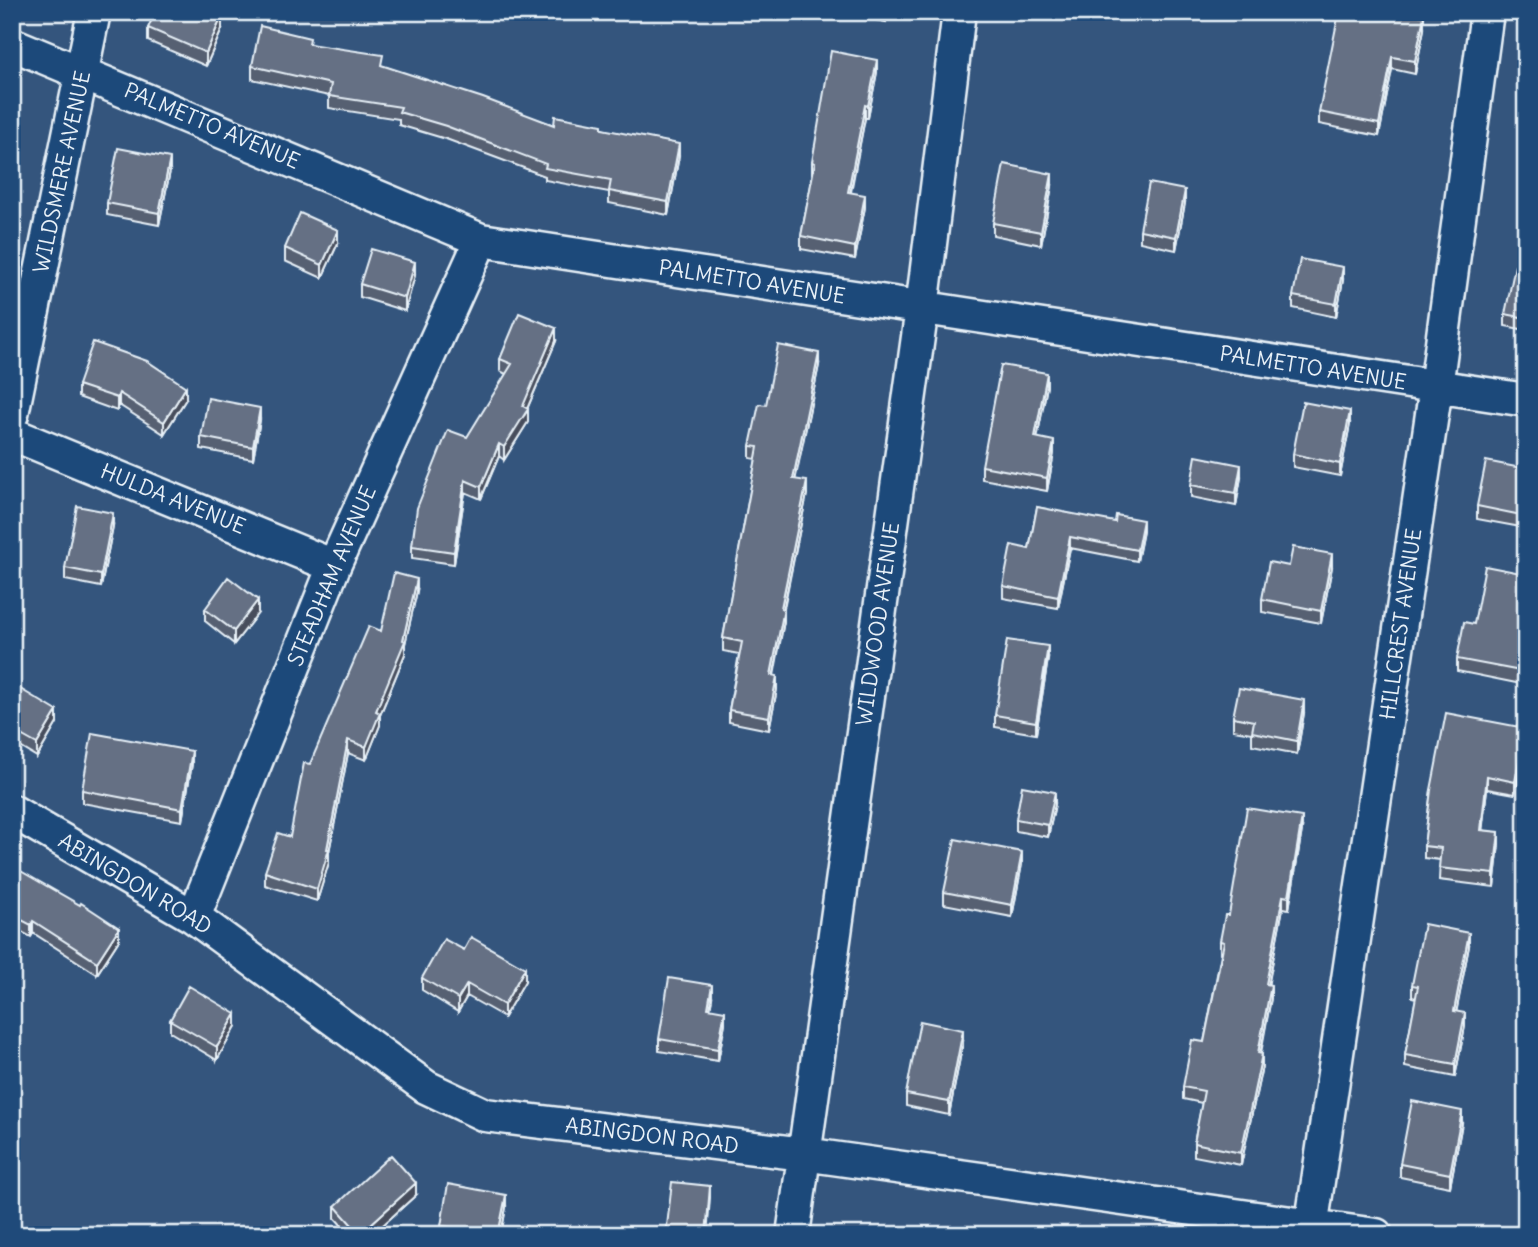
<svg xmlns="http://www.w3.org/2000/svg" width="1538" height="1247" font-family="Delius,sans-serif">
	<rect width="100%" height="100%" fill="#34557d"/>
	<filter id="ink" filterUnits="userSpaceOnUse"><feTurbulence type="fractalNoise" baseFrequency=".0143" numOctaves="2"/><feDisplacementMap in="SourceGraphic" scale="14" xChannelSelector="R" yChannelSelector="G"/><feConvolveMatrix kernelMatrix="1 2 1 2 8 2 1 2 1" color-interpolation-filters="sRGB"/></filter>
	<g filter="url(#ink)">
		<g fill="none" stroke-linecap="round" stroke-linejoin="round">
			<defs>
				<path id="street" d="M12,44L481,240L1526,400
					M12,414L94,12
					M12,434L334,566
					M12,811L194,917L426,1087L485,1115L804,1154L1376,1235
					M194,917L334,566L481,240
					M793,1235L922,308L959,12
					M1310,1235L1436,387L1487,12"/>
			</defs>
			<!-- street casing -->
			<use href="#street" stroke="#e8f1f8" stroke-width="37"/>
			<!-- street -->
			<use href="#street" stroke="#1f4a7a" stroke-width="32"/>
		</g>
		<!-- wall -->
		<path fill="#576072" stroke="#e8f1f8" stroke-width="2" d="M849,12H888L886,22L849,15Z
			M148,28L222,29L206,66L148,41Z
			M1424,29L1415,74L1392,69L1379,136L1319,124V112Z
			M310,44L383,66L554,125L602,129L679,156L668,215L609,203V192L545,180V176L446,139L399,125V119L329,108V96L252,79V66Z
			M877,72L868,118H865L851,192L865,207L855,259L801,249V236L813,175L812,174V162Z
			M170,171L159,225L107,215V203Z
			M1052,186L1041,245L993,235V223Z
			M1185,203L1176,250L1140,242V230Z
			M338,243L322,278L285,261V248Z
			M1526,268V330L1505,326V314Z
			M415,275L405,311L360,297V284Z
			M1343,280L1336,317L1293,308V296Z
			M556,341L527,409L528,422L504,460L499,456L481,499L465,492L454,564L412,558V546L506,374L500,371V359Z
			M819,365L795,479L807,494L784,608V621L774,676L777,689L769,730L729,722V710L739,654L723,651V638L756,459L750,458V446L766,405Z
			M78,385L186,399L164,434L119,405L117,411L78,397Z
			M1047,386L1037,438L1054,453L1047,491L982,479V466Z
			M260,420L253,459L201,449V437Z
			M1350,424L1340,476L1293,467V454Z
			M1526,469V528L1477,519V506Z
			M1241,477L1236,506L1191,497V485Z
			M1037,507L1143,531L1137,561L1070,548L1058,608L1003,598V586L1029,549Z
			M113,526L101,587L65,580V568Z
			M1289,566L1332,567L1321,623L1262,612V599Z
			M1526,574V685L1457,671V659L1474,624Z
			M417,591L405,644V654L380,715V725L366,760L348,753L329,852V862L317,901L265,885V872L290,837L310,764L381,631Z
			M205,609L258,613L234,644L205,621Z
			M1048,659L1036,734L995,727V715Z
			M12,684L57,723L37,757L12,742Z
			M1304,713L1297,754L1252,745V733L1233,730V717Z
			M1525,741L1515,794L1487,789L1482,830L1499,844L1494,887L1439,880L1440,860L1424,858V846L1431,790Z
			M192,764L182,821L82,803V790Z
			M1055,804L1048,837L1016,831V819Z
			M1302,830L1289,909L1283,908L1268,985L1271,998L1261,1053L1262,1066L1241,1165L1194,1156V1143L1202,1103L1183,1099V1087L1204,1042L1221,954L1220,953V941L1229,915Z
			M1022,864L1012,917L944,904V892Z
			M12,866L119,940L97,974L33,933L31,937L12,927Z
			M1469,946L1456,1012L1465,1026L1455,1077L1405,1067V1055L1416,998L1412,997V985Z
			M464,950L525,981L504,1017L467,996L458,1012L422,990V978Z
			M712,998L710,1008L725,1023L718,1061L659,1051V1039Z
			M170,1020L236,1026L217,1060L170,1032Z
			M963,1042L949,1115L906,1106V1094Z
			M1462,1123L1450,1187L1400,1177V1164Z
			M416,1195L372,1235H350L335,1218V1206Z
			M506,1207L501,1235H441V1226Z"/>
		<!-- shaded-wall -->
		<path fill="#474e5c" stroke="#e8f1f8" stroke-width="2" d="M222,16V29L206,66V53Z
			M1424,16V29L1415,74V61Z
			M1392,57V69L1379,136V124Z
			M877,60V72L868,118V106Z
			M865,105V118L848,204V192Z
			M19,124V137L12,146V134Z
			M679,144V156L668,215V202Z
			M170,158V171L159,225V213Z
			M1052,174V186L1041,245V232Z
			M1185,190V203L1176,250V237Z
			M865,195V207L855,259V247Z
			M338,230V243L322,278V265Z
			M415,262V275L405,311V298Z
			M1343,267V280L1336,317V304Z
			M556,328V341L524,416L528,409V422L504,460V447Z
			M819,353V365L793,491V479Z
			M1047,373V386L1035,450V437Z
			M186,387V399L164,434V422Z
			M119,393V405L117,411V398Z
			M260,408V420L253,459V447Z
			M1350,411V424L1340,476V464Z
			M1054,441V453L1047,491V478Z
			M499,444V456L481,499V487Z
			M1241,465V477L1236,506V493Z
			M465,480V492L454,564V552Z
			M807,481V494L781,620V608Z
			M113,513V526L101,587V575Z
			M1143,520V531L1137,561V550Z
			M1070,537V548L1058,608V597Z
			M1332,554V567L1321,623V611Z
			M417,579V591L405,644V654L380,715V725L366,760V747L376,711L403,640Z
			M258,600V613L234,644V631Z
			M784,609V621L771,688V675Z
			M1048,646V659L1036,734V722Z
			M777,676V689L769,730V717Z
			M1304,700V713L1297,754V741Z
			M57,711V723L37,757V744Z
			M1525,728V741L1515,794V782Z
			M348,740V753L329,852V862L317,901V889L327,849Z
			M192,751V764L182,821V809Z
			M1487,776V789L1481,842V830Z
			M1055,792V804L1048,837V825Z
			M1302,817V830L1289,909V897Z
			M1499,832V844L1494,887V874Z
			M1022,852V864L1012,917V905Z
			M1283,896V908L1266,997V984Z
			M33,921V933L31,937V925Z
			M119,928V940L97,974V962Z
			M1469,933V946L1454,1024V1011Z
			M525,968V981L504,1017V1005Z
			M467,984V996L458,1012V999Z
			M712,985V998L708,1021V1008Z
			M1271,985V998L1258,1065V1053Z
			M725,1011V1023L718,1061V1049Z
			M1465,1013V1026L1455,1077V1064Z
			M236,1014V1026L217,1060V1047Z
			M963,1030V1042L949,1115V1102Z
			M1262,1054V1066L1241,1165V1153Z
			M1462,1111V1123L1450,1187V1174Z
			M416,1183V1195L372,1235H360V1234Z
			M710,1186V1198L707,1235H706Z
			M506,1195V1207L501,1235H498Z"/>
		<!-- building -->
		<path fill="#657084" stroke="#e8f1f8" stroke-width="2" d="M155,12H213L222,16L206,53L148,28Z
			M1339,12H1403L1424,16L1415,61L1392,57L1379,124L1319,112Z
			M260,26L310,38L309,44L383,55L381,65L483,98L554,125L555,116L602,125V129L679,144L668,202L609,191L611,180L545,168L546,164L446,126L399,112L401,107L329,96L331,84L252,66Z
			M831,51L877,60L868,106L865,105L848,192L865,195L855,247L801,236L815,163L812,162Z
			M12,119L19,124L12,134Z
			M118,148L170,158L159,213L107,203Z
			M1004,164L1052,174L1041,232L993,223Z
			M1149,183L1185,190L1176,237L1140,230Z
			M300,213L338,230L322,265L285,248Z
			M371,249L415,262L405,298L360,284Z
			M1300,259L1343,267L1336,304L1293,296Z
			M1515,266L1526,268V318L1505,314Z
			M519,313L556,328L523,406L528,409L504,447L499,444L481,487L465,480L454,552L412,546L417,508L448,430L467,437L512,364L500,359Z
			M93,342L147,361L186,387L164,422L119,393L117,398L78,385Z
			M778,345L819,353L793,479L807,481L781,608L784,609L771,675L777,676L769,717L729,710L742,642L723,638L758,447L750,446L759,404L766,405Z
			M1001,365L1047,373L1035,437L1054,441L1047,478L982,466Z
			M208,398L260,408L253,447L201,437Z
			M1303,402L1350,411L1340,464L1293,454Z
			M1196,456L1241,465L1236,493L1191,485Z
			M1486,461L1526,469V516L1477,506Z
			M77,506L113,513L101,575L65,568Z
			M1037,507L1115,522L1116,515L1143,520L1137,550L1070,537L1058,597L1003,586L1011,545L1029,549Z
			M1293,547L1332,554L1321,611L1262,599L1269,562L1289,566Z
			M1485,566L1526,574V672L1457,659L1464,622L1474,624Z
			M394,573L417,579L403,640L405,641L376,711L380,713L366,747L348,740L327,849H329L317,889L265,872L278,833L290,837L304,763L310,764L369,626L381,631Z
			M228,577L258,600L234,631L205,609Z
			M1007,640L1048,646L1036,722L995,715Z
			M12,684L57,711L37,744L12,730Z
			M1239,688L1304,700L1297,741L1252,732L1254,721L1233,717Z
			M1446,713L1525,728L1515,782L1487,776L1481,830L1499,832L1494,874L1439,868L1441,848L1424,846L1431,790Z
			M92,733L192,751L182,809L82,790Z
			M1022,786L1055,792L1048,825L1016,819Z
			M1247,808L1302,817L1289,897L1283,896L1266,984L1271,985L1258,1053L1262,1054L1241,1153L1194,1143L1204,1091L1183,1087L1192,1040L1204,1042L1224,942L1220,941L1225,915H1229Z
			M955,839L1022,852L1012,905L944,892Z
			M12,866L80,905L81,903L119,928L97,962L33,921L31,925L12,915Z
			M1424,924L1469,933L1454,1011L1465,1013L1455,1064L1405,1055L1418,986L1412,985Z
			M471,937L525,968L504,1005L467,984L458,999L422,978L444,939L464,950Z
			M669,978L712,985L708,1008L725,1011L718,1049L659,1039Z
			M189,986L236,1014L217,1047L170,1020Z
			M920,1021L963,1030L949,1102L906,1094Z
			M1412,1101L1462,1111L1450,1174L1400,1164Z
			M391,1155L416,1183L360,1234L335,1206Z
			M672,1182L710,1186L706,1235H666Z
			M448,1184L506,1195L498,1235H463L464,1229L441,1226Z"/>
	</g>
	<g text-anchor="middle" stroke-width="5" stroke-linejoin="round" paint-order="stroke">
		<!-- street labels -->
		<g font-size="21" fill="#e8f1f8" stroke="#1f4a7a">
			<text transform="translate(212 126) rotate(23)" y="7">PALMETTO AVENUE</text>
			<text transform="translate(62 172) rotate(-78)" y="7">WILDSMERE AVENUE</text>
			<text transform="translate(752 282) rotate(9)" y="7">PALMETTO AVENUE</text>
			<text transform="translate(1313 368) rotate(9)" y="7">PALMETTO AVENUE</text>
			<text transform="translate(173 499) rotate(22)" y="7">HULDA AVENUE</text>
			<text transform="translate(332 576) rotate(-67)" y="7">STEADHAM AVENUE</text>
			<text transform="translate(878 624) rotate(-82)" y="7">WILDWOOD AVENUE</text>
			<text transform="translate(1401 624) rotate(-82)" y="7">HILLCREST AVENUE</text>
			<text transform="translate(135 884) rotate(31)" y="7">ABINGDON ROAD</text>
			<text transform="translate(652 1136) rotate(7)" y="7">ABINGDON ROAD</text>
		</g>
	</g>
	<!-- margin -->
	<rect width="1538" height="1247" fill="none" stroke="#1f4a7a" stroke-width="42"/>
	<rect x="21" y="21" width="1496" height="1205" fill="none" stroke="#e8f1f8" stroke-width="2.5" filter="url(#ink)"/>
</svg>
